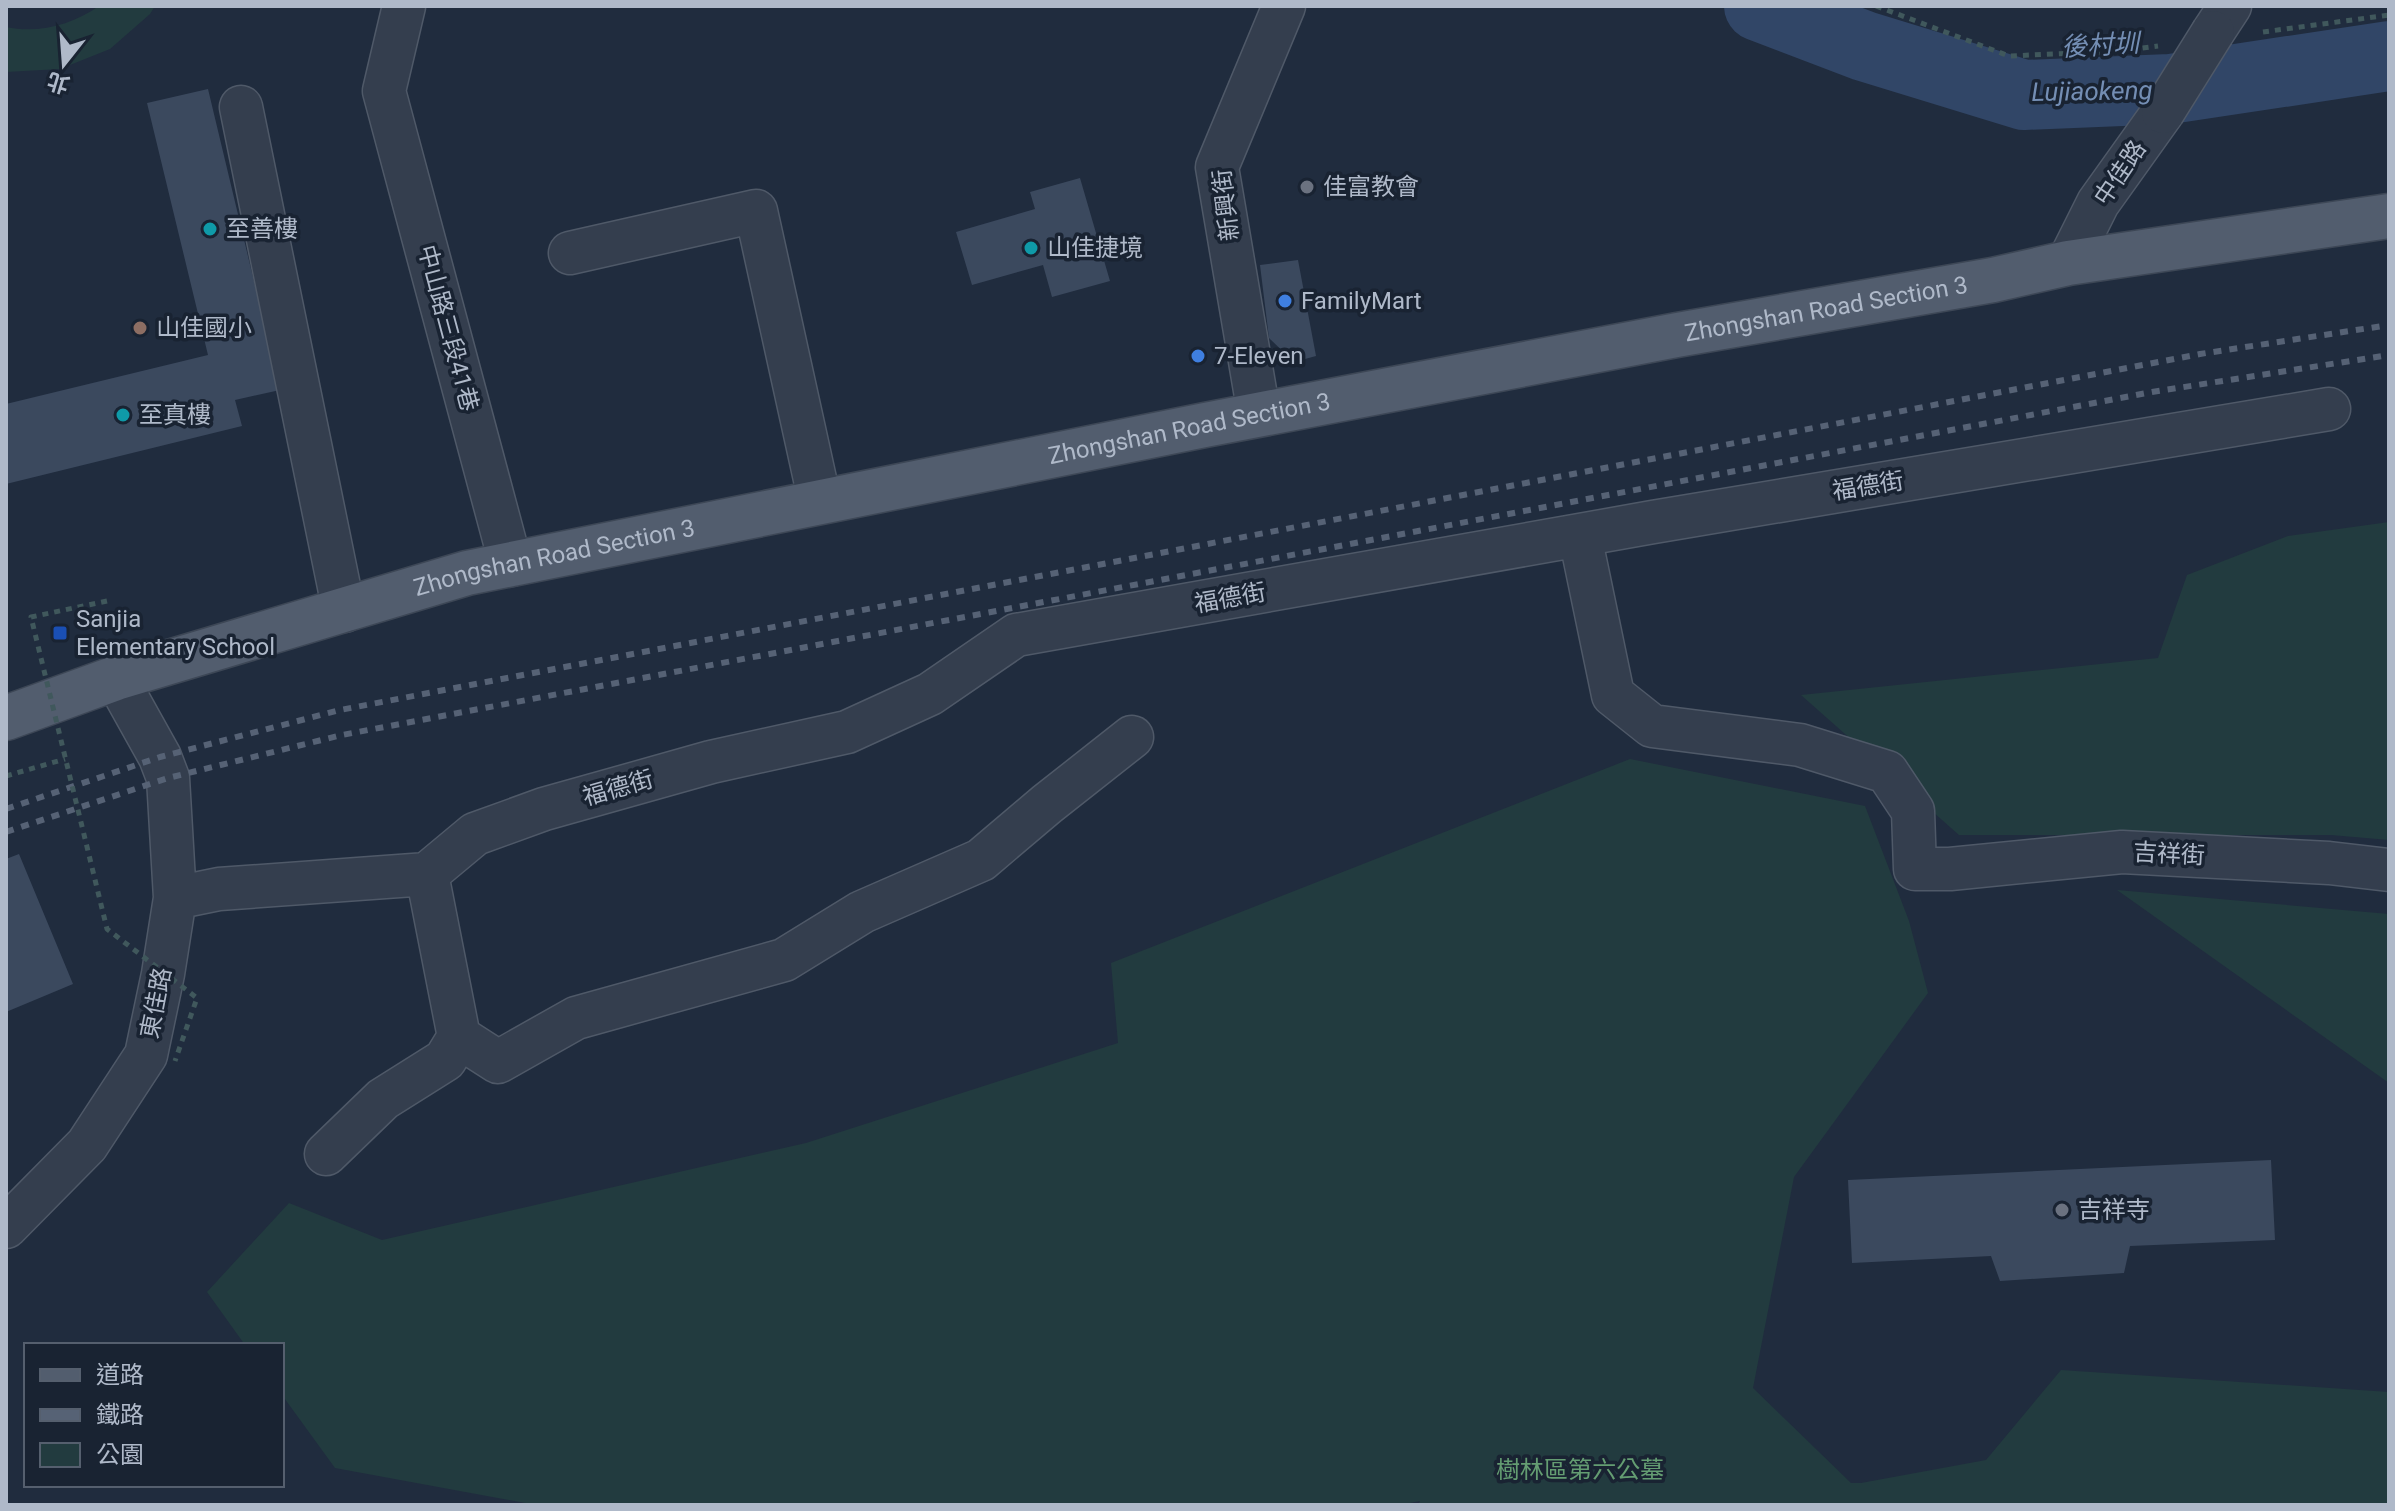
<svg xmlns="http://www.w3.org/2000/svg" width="2395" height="1511" font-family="Roboto,'Noto Sans TC',sans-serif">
	<rect width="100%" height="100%" fill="#202c3e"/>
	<!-- green -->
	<path fill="#223b3f" d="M99,6H155L150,14L110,49L60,69L6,72V27C38,34 72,25 99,6Z
		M2389,522V840L2331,835H1959L1801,695L2158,658L2187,575L2288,536Z
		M1630,759L1865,806L1909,921L1928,993L1794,1177L1753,1388L1851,1483H1861L1986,1460L2061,1370L2389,1392V1505H1418L1420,1501L1400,1505H536L335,1468L282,1395V1345H245L207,1292L289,1203L382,1240L806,1143L1118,1043L1111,963Z
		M2117,890L2389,914V1083Z"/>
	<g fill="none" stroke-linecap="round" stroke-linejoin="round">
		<!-- stream -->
		<path stroke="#314667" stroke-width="12" d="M1824,6L2000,73L2183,62
			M2206,61L2245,59L2389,37"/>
		<!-- river -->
		<path stroke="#314667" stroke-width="70" d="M1759,6L1864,46L2024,95L2170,89L2389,56"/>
	</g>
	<!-- building -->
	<path fill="#3b495e" d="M208,89L280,390L235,400L242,426L6,484V404L208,355L147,103Z
		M1080,178L1110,281L1052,297L1043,265L972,285L956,232L1035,209L1030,192Z
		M1298,260L1316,356L1294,362L1269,338L1260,265Z
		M19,854L73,984L6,1012V859Z
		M2271,1160L2275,1240L2130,1246L2124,1273L2000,1281L1991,1256L1852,1263L1848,1180Z"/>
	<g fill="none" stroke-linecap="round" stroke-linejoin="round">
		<defs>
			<path id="minor" d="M404,6L384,91L511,565
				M2213,32L2230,6
				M241,107L344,611
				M570,253L756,211L820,502
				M2068,263L2098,203L2163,112
				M1259,414L1217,167L1284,6
				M1580,536L1613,695L1652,726L1800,745L1887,772L1913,811L1915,869H1950L2122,852L2329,863L2389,870
				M175,898L219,889L427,874L475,834L544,809L711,762L847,732L930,694L1016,635L1653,522L2329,409
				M459,1037L498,1062L576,1018L784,960L862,912L981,860L1047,804L1132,737
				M326,1154L383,1099L445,1060L459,1037L427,874
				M6,1227L87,1145L146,1055L163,974L175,898L168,778L160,757L116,678"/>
			<g id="major">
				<path id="s1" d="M6,718L116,678L467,573L1205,425L1677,335L1993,280L2068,263L2389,216"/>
			</g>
		</defs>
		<!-- minor casing -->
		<use href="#minor" stroke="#4f5968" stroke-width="45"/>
		<!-- major casing -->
		<use href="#major" stroke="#3d4756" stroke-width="47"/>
		<!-- path -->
		<path stroke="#40585c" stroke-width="5" stroke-dasharray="6 6" stroke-linecap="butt" d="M1876,6L2009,56L2121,51L2158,46
			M2263,32L2389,15
			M6,776L65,759"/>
		<!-- minor -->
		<use href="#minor" stroke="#343e4e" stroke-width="42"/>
		<!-- major -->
		<use href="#major" stroke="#525d6e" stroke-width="44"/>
		<!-- rail -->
		<path stroke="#566275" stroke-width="6" stroke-dasharray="8 8" stroke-linecap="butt" d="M6,809L160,757L340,710L2200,354L2389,325
			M6,832L168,778L342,735L2152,392L2389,355"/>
		<defs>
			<path id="minor-bridge" d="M2163,112L2213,32"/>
		</defs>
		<!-- minor-bridge casing -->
		<use href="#minor-bridge" stroke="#4f5968" stroke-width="45" stroke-linecap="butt"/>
		<!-- path-bridge -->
		<path stroke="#40585c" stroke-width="5" stroke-dasharray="6 6" stroke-linecap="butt" d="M107,601L31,617L107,929L197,998L175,1061"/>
		<!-- minor-bridge -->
		<use href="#minor-bridge" stroke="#343e4e" stroke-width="42"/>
	</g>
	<!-- markers -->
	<g fill="#6b7280" stroke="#192332" stroke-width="3">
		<circle cx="1307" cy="187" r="8"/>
		<circle cx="2062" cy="1210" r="8"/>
	</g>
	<g fill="#0f9aa8" stroke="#192332" stroke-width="3">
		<circle cx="210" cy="229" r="8"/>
		<circle cx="1031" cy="248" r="8"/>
		<circle cx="123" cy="415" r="8"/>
	</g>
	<g fill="#3f7fe0" stroke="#192332" stroke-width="3">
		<circle cx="1285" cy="301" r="8"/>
		<circle cx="1198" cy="356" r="8"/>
	</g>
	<circle fill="#8d6e63" stroke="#192332" stroke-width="3" cx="140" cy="328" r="8"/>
	<rect fill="#1a4fb4" stroke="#192332" stroke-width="3" x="52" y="625" width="16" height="16" rx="4"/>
	<g text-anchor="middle" stroke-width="7" stroke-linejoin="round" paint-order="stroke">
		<!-- street labels -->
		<g font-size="24" fill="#afb9c9" stroke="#192332">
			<text transform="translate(2120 173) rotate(-56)" y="8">中佳路</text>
			<text transform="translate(1226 205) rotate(-97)" y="8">新興街</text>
			<text dy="8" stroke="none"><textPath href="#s1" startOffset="1868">Zhongshan Road Section 3</textPath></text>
			<text transform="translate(448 328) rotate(75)" y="8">中山路三段41巷</text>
			<text dy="8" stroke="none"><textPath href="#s1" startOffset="1220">Zhongshan Road Section 3</textPath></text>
			<text transform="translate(1868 486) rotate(-9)" y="8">福德街</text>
			<text dy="8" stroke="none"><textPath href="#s1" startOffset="572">Zhongshan Road Section 3</textPath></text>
			<text transform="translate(1230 598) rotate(-10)" y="8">福德街</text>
			<text transform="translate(618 788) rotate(-16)" y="8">福德街</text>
			<text transform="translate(2169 854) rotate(3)" y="8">吉祥街</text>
			<text transform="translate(156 1003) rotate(-79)" y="8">東佳路</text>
		</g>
		<!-- poi labels -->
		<g font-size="24" fill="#afb9c9" stroke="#192332" text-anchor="start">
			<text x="1323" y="195">佳富教會</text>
			<text x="226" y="237">至善樓</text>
			<text x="1047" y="256">山佳捷境</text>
			<text x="1301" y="309">FamilyMart</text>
			<text x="156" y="336">山佳國小</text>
			<text x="1214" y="364">7-Eleven</text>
			<text x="139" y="423">至真樓</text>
			<text x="76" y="627">Sanjia<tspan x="76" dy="28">Elementary School</tspan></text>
			<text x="2078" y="1218">吉祥寺</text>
		</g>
		<!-- park labels -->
		<g font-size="24" fill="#649d72" stroke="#192332">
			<text x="1580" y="1478">樹林區第六公墓</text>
		</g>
		<!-- water labels -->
		<g font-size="26" font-style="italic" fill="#748eb4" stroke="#192332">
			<text transform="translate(2100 45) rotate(-3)" y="9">後村圳</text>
			<text transform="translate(2092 91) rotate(-1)" y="9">Lujiaokeng</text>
		</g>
	</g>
	<!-- border -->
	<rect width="2395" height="1511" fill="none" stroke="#afb9c9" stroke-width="16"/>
	<!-- legend -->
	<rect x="24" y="1343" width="260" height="144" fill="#192332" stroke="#555f6e" stroke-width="2"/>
	<rect x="40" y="1369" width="40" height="12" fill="#525d6e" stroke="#555f6e" stroke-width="2"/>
	<text x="96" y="1383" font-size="24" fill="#afb9c9">道路</text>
	<rect x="40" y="1409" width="40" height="12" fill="#566275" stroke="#555f6e" stroke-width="2"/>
	<text x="96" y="1423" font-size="24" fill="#afb9c9">鐵路</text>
	<rect x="40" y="1443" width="40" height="24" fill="#223b3f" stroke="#555f6e" stroke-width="2"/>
	<text x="96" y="1463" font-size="24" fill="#afb9c9">公園</text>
	<!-- north arrow -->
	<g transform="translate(64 64) rotate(197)" stroke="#192332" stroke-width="6" paint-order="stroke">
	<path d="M0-6L14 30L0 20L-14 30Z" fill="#afb9c9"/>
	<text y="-12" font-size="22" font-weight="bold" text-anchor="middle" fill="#afb9c9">北</text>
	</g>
</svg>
